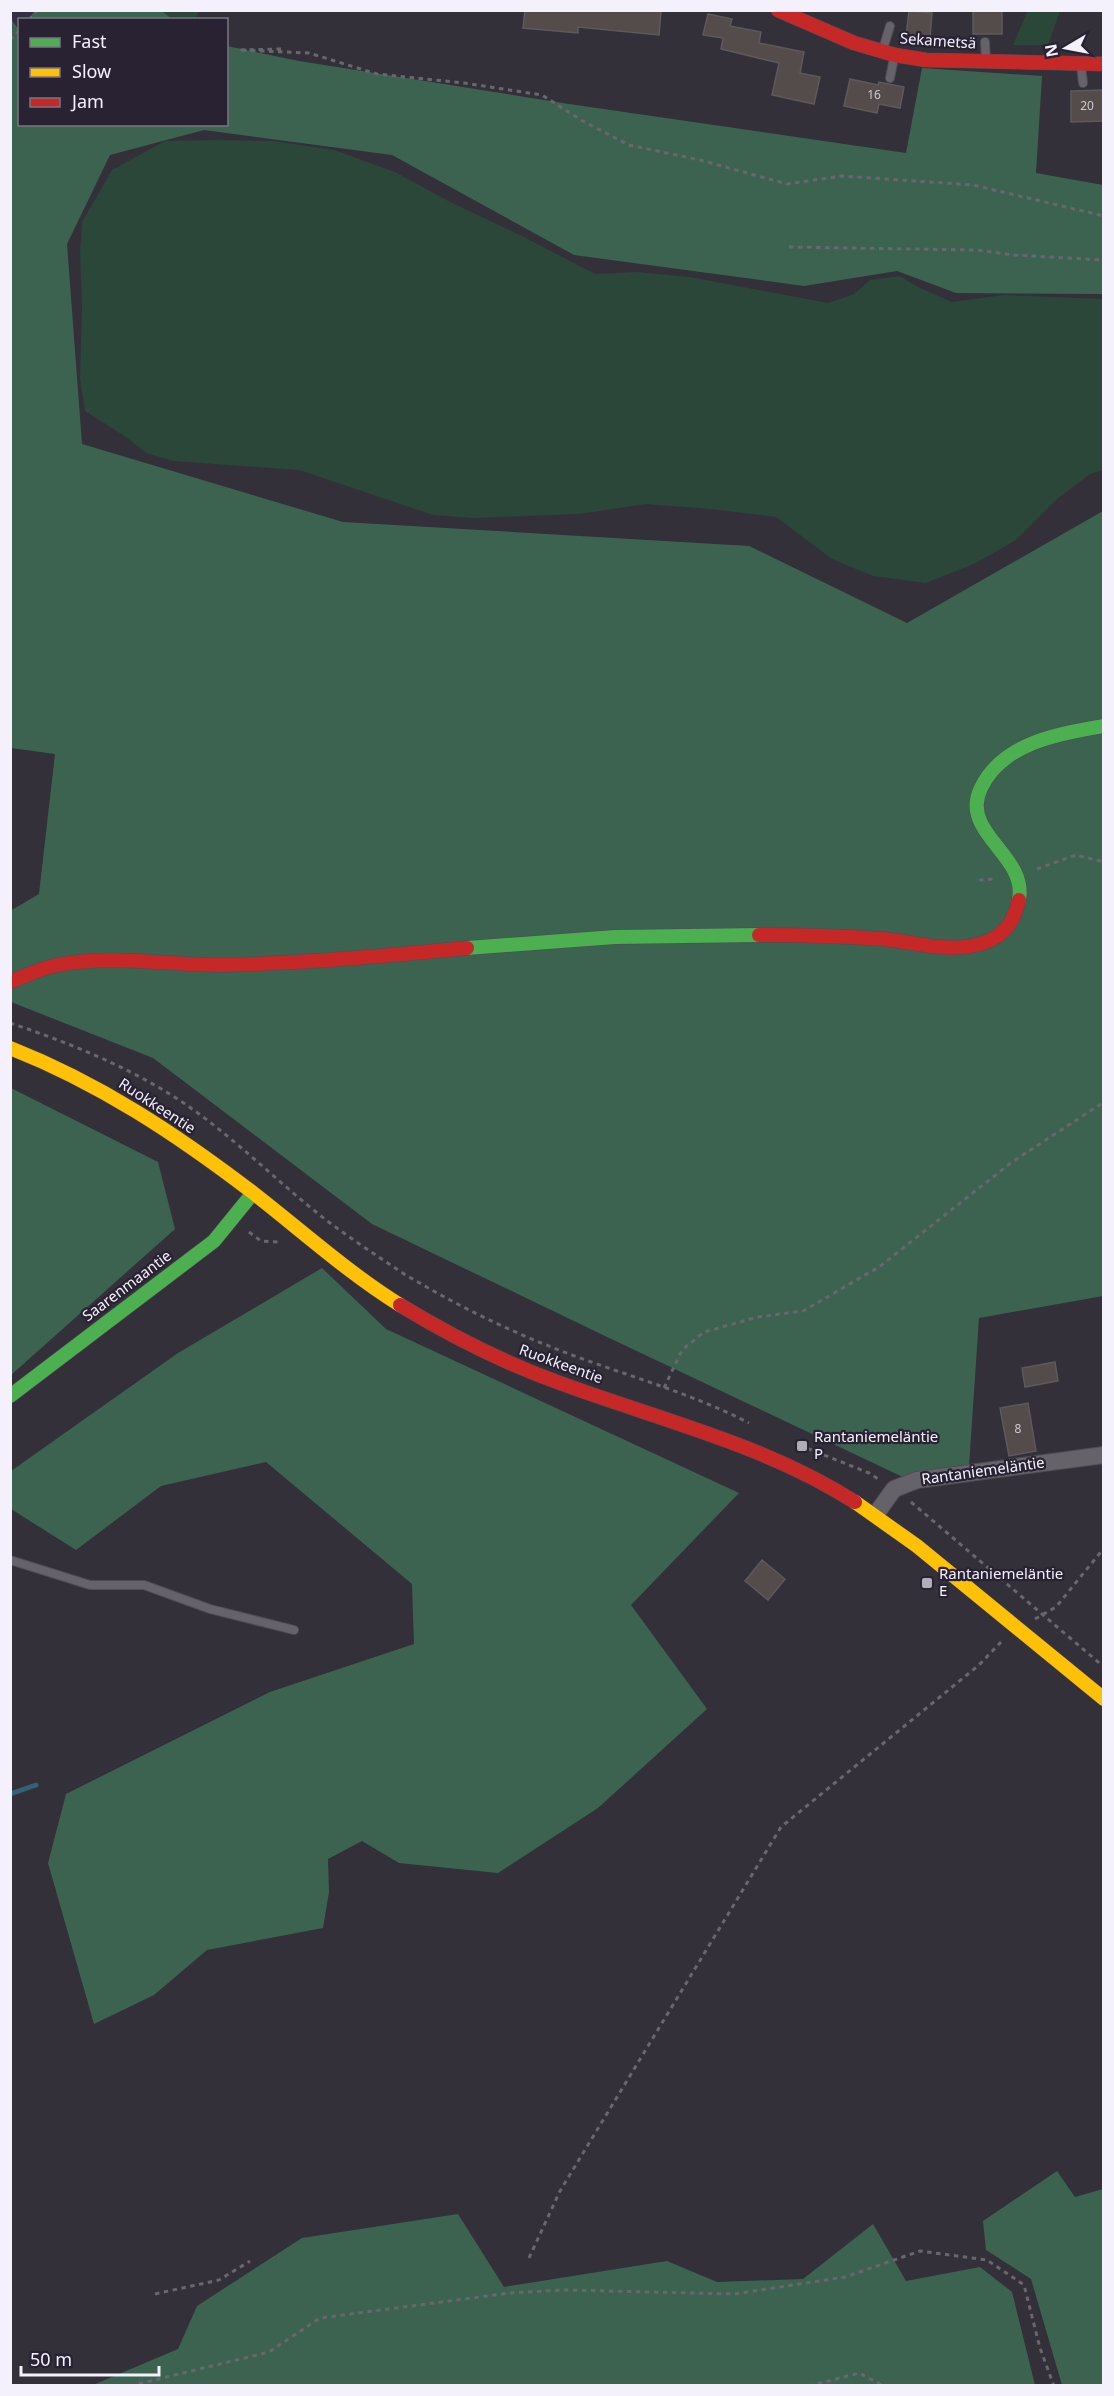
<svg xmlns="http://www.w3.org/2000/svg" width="1114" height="2396" font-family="'Noto Sans',sans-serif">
	<rect width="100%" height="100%" fill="#333039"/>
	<!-- built -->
	<path fill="#373045" d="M11,11H35L27,19L20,20L19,29L11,20Z"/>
	<!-- green -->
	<path fill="#2b473a" d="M1028,10L1060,11L1048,45H1013Z
		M162,11H199L195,20L172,19Z
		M218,140L274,141L334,150L395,172L452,203L520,235L595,274L637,272L690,277L828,303L854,294L870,280L900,276L918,287L952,302L1004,295L1103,299V470L1090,474L1058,498L1016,540L976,563L926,583L873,576L832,559L776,517L711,509L646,504L579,514L473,518L433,515L299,470L174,461L146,453L126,437L85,411L80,379L82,305L80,253L82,222L112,170L165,141Z"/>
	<!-- forest -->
	<path fill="#3c6350" d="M35,11H162L172,19H28Z
		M11,19L19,30L20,124H226L227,46L299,61L569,104L906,153L922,68L1042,76L1036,173L1103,185V294L956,293L897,271L804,286L574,255L392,155L204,130L110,155L67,244L82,444L343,522L749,546L907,623L1103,511V1296L979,1318L969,1466L907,1479L605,1336L372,1224L153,1058L11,1002L10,911L39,894L55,754L11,748Z
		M11,1088L158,1162L175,1229L11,1375Z
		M322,1268L386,1329L739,1493L631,1605L707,1709L598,1808L498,1873L399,1863L362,1841L328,1859L329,1892L323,1928L207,1950L154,1995L94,2024L48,1863L66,1794L270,1692L414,1644L412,1584L266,1462L161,1486L76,1550L11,1509V1471L178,1353Z
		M1057,2171L1075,2197L1103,2189V2385H1062L1031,2279L986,2250L983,2221Z
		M458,2214L504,2287L667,2261L717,2282L803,2279L873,2224L906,2281L980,2267L1012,2292L1035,2385H93L178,2349L197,2306L302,2238Z"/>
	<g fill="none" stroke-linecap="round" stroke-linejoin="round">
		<!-- stream -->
		<path stroke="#346275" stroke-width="5" d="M10,1794L36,1785"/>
	</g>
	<!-- building -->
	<path fill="#534c4a" stroke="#5e595b" stroke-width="1.5" d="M525,10H661L659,35L578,27V33L523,28Z
		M973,10H1002V34H973Z
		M909,11L932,13L930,38L906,36Z
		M708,14L732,19L730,26L761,32L759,43L804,52L800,73L820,77L814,104L772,95L779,63L721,49L723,38L703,35Z
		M850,79L878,85L879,82L904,87L900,108L879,104L877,113L844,106Z
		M1104,90V121L1071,122V91Z
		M1055,1362L1058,1381L1025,1387L1022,1368Z
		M1028,1403L1036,1451L1009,1456L1000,1408Z
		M762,1560L785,1579L768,1600L745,1581Z"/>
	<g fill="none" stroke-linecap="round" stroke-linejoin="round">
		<defs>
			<path id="lane" d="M985,42L986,61
				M883,49L890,26
				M1081,66L1083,83
				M890,78L894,58
				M10,1560L90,1585H144L210,1609L294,1630"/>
			<path id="street" d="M876,1514L894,1489L917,1480L1104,1455"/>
			<path id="fast" d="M1019,900C1025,868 993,848 981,823C975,811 975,800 981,788C1002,743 1060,733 1104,726
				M467,948L615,937L759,935
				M10,1396L214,1241L253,1193"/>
			<path id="slow" d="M10,1048C99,1083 176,1134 252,1192C301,1230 347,1272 400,1305
				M855,1502L917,1546L1104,1699"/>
			<path id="jam" d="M778,10L854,43L895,55L926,60L1104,64
				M759,935C800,935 841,936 883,939C915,942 951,954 983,943C1005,936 1014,921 1019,900
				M10,982C24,976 38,970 53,966C110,953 169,966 226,965C306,963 387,956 467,948
				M400,1305C451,1336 504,1363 560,1383C660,1420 764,1444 855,1502"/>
		</defs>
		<!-- lane casing -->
		<use href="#lane" stroke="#4f4c55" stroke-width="10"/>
		<!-- street casing -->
		<use href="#street" stroke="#4f4c55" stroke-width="18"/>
		<!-- fast casing -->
		<use href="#fast" stroke="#4f4c55" stroke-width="15"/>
		<!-- slow casing -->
		<use href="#slow" stroke="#4f4c55" stroke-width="15"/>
		<!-- jam casing -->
		<use href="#jam" stroke="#4f4c55" stroke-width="15"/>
		<!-- path -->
		<path stroke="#69666d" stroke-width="3" stroke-dasharray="4.5 4.5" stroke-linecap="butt" d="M29,20L37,10
			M10,40L20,30
			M281,49L239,50L309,53L377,74L464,83L542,95L581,120L629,145L700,160L787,184L842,176L973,185L1104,216
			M789,247L976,250L1014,255L1104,260
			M1037,869L1076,855L1104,862
			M979,880L995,879
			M10,1023C64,1041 119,1063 168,1093C227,1129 275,1181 330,1223C353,1240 377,1256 401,1272C455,1305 513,1333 572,1355C631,1377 693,1394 749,1423
			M249,1232L261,1241L278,1242
			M664,1388L682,1350L704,1332L758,1317L803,1311L879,1267L1012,1162L1104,1102
			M799,1445L869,1473L881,1481
			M911,1502L1104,1667
			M1035,1619L1056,1607L1104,1548
			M529,2258L560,2191L781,1827L979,1665L1001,1642
			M155,2294L219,2280L250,2261
			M130,2386L269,2352L320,2318L510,2293L565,2290L734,2294L845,2277L920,2251L987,2260L1024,2285L1040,2348L1054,2386
			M809,2386L859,2373L884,2386"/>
		<!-- lane -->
		<use href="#lane" stroke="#656369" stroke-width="8"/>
		<!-- street -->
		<use href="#street" stroke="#656369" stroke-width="16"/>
		<!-- fast -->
		<use href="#fast" stroke="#4caf50" stroke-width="14"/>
		<!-- slow -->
		<use href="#slow" stroke="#ffc107" stroke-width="14"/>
		<!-- jam -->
		<use href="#jam" stroke="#c62828" stroke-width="14"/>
	</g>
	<!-- markers -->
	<g fill="#b0adb8" stroke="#282233" stroke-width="2">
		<rect x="796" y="1440" width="12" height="12" rx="3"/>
		<rect x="921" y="1577" width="12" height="12" rx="3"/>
	</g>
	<g text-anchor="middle" stroke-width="4.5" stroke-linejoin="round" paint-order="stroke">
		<!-- number labels -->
		<g font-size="12" fill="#ccc8d0">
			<text x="874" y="99">16</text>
			<text x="1087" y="110">20</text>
			<text x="1018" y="1433">8</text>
		</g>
		<!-- street labels -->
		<g font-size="15" fill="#f4f1fc" stroke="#282233">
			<text transform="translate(938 41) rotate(4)" y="5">Sekametsä</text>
			<text transform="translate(157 1106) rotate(33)" y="5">Ruokkeentie</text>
			<text transform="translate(127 1286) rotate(-37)" y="5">Saarenmaantie</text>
			<text transform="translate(561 1364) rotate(20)" y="5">Ruokkeentie</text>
			<text transform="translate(983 1471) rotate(-8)" y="5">Rantaniemeläntie</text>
		</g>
		<!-- poi labels -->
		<g font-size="15" fill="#f4f1fc" stroke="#282233" text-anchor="start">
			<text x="814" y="1442">Rantaniemeläntie<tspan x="814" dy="17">P</tspan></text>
			<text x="939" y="1579">Rantaniemeläntie<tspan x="939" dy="17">E</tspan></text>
		</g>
	</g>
	<!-- border -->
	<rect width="1114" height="2396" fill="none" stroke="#f4f1fc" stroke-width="24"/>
	<!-- legend -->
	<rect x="18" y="18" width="210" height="108" fill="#282233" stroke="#7a7583" stroke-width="1.5"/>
	<rect x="30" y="38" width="30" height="9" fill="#4caf50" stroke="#7a7583" stroke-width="1.5"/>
	<text x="72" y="48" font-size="18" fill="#f4f1fc">Fast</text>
	<rect x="30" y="68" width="30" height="9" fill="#ffc107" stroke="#7a7583" stroke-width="1.5"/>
	<text x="72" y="78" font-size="18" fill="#f4f1fc">Slow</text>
	<rect x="30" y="98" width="30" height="9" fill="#c62828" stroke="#7a7583" stroke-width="1.5"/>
	<text x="72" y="108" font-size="18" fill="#f4f1fc">Jam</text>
	<!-- north arrow -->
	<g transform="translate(1066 48) rotate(260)" stroke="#282233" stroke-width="4.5" paint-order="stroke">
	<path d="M0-4.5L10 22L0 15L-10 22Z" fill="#f4f1fc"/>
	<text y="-9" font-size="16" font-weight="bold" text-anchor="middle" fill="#f4f1fc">N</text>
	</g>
	<!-- scale -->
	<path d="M21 2366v9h138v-9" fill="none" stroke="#f4f1fc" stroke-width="3"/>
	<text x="30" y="2366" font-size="18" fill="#f4f1fc" stroke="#282233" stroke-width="4.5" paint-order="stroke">50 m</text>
</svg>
